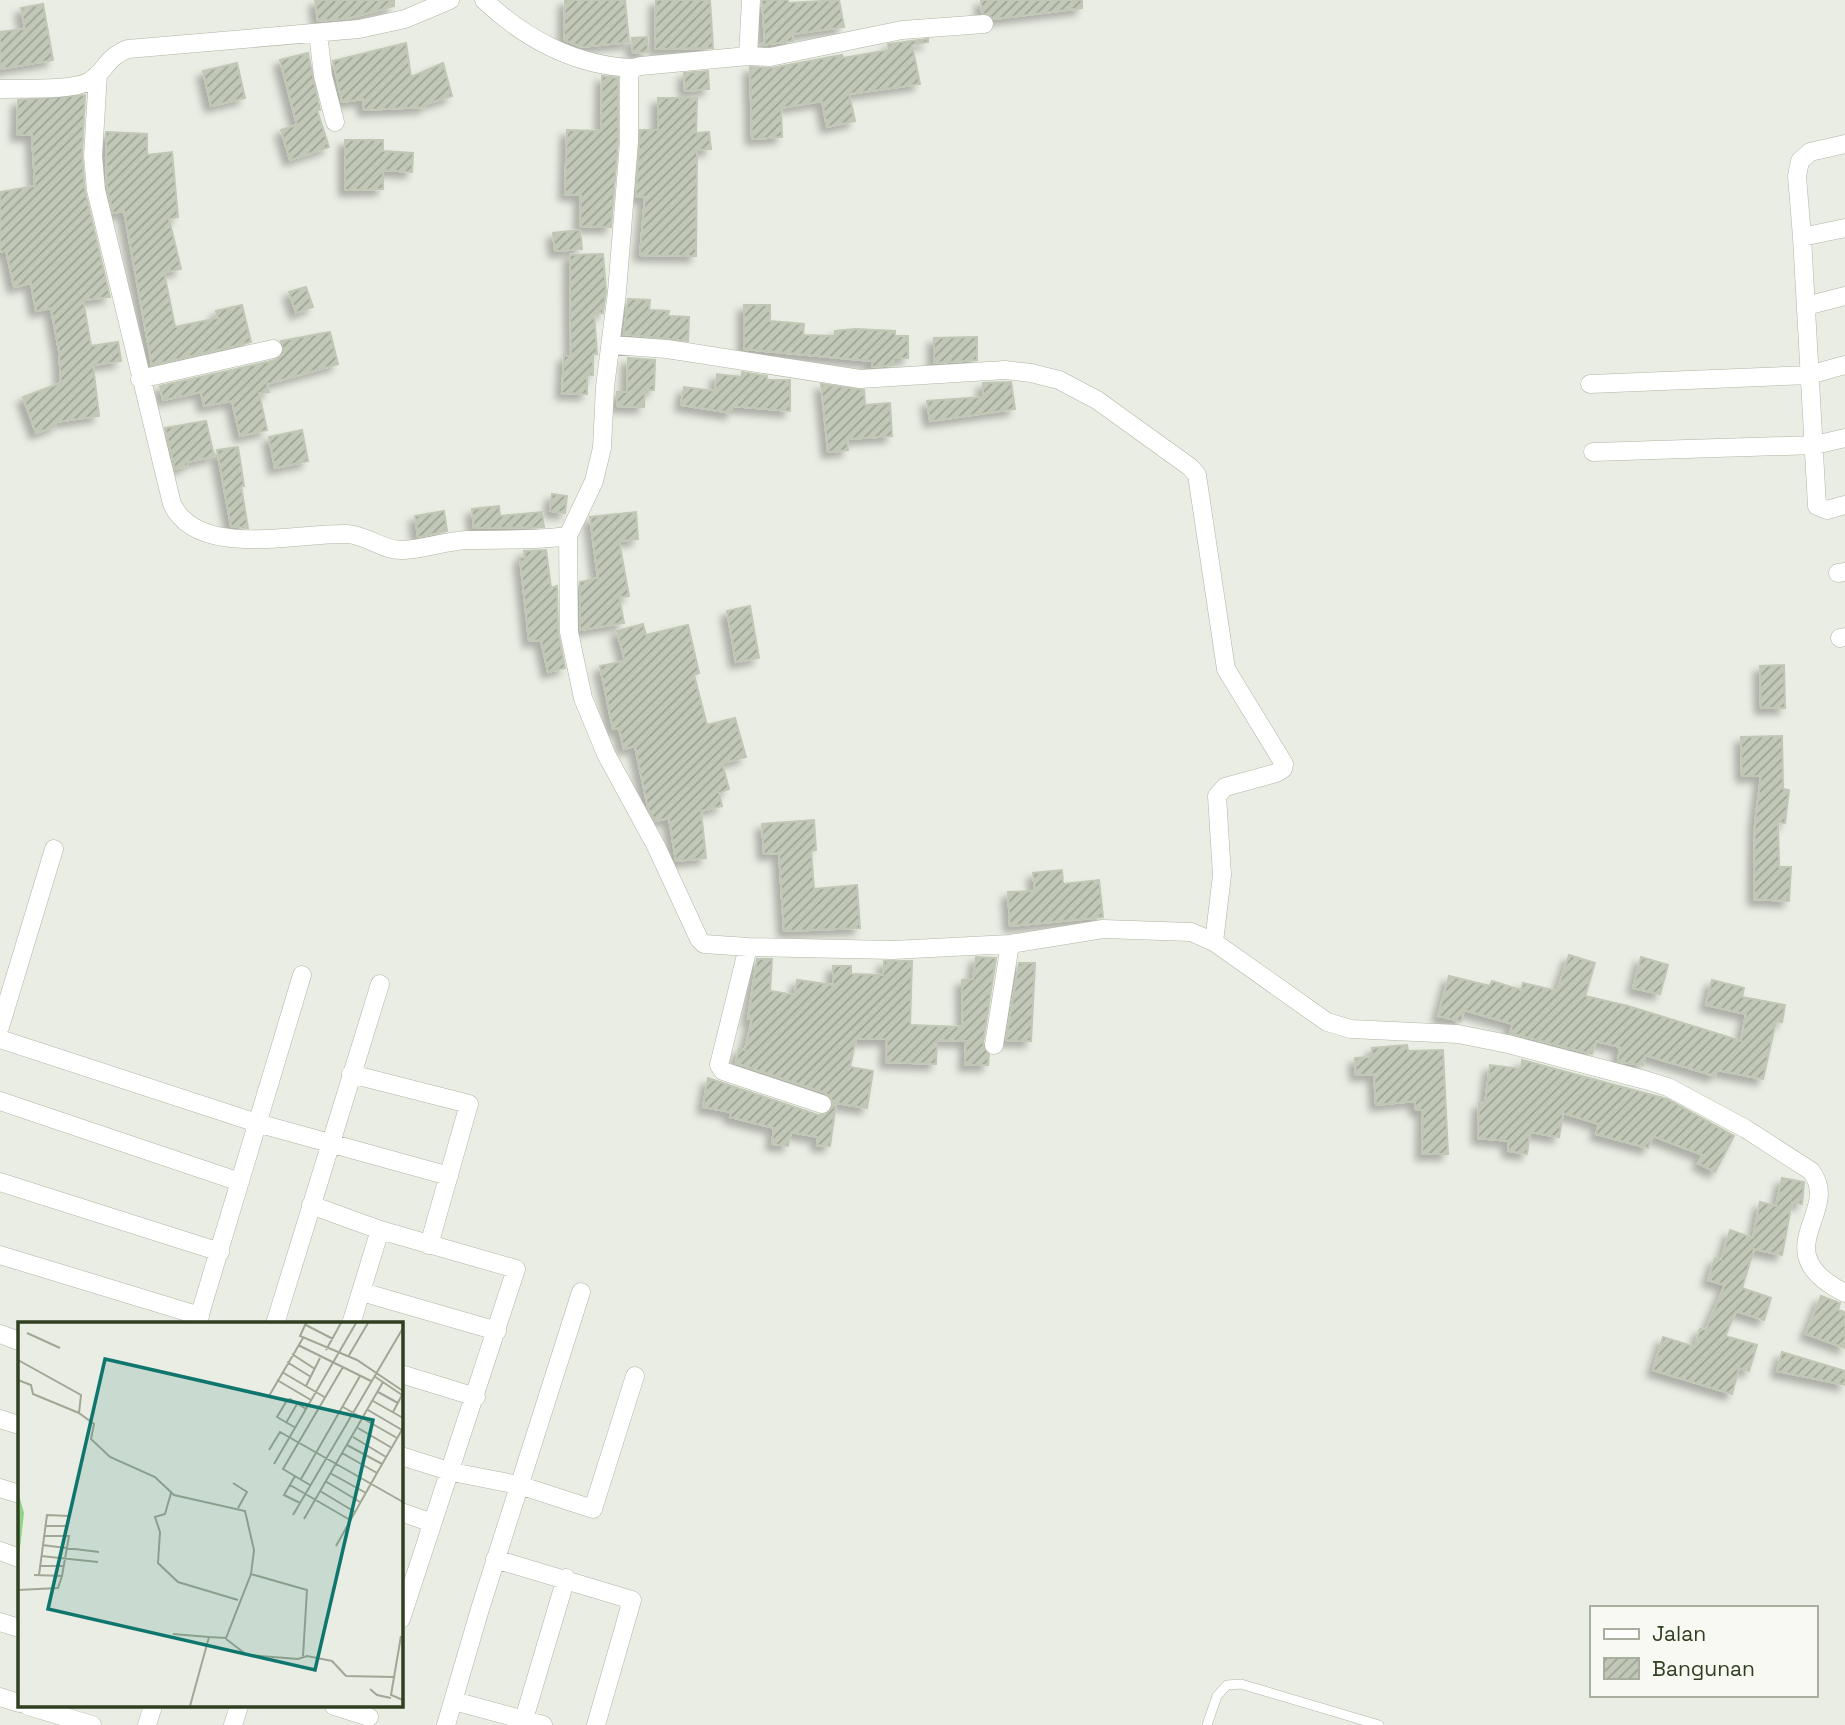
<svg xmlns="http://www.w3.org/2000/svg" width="1845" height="1725" font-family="'Space Grotesk',sans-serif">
	<defs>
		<pattern id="building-hatch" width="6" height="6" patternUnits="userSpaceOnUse" patternTransform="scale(1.75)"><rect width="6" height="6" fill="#c2c8b8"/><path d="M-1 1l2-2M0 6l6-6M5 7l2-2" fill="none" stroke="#9ea495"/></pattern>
		<filter id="shadow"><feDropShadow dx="-6" dy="6" stdDeviation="3.5" flood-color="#0004"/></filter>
	</defs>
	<rect width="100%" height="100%" fill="#eaede3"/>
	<!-- building -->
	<path fill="url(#building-hatch)" stroke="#c1c7b5" stroke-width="2" filter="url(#shadow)" d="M315,0H394V6L349,18L318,21Z
		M565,0H625L629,42L582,47L564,40Z
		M656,0H710L713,48L655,49Z
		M762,0H788V3L839,0L844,27L792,34L793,41L760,45L765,42Z
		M981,0H1082V8L994,19L982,13Z
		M43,4L53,60L0,69V32L25,29L21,8Z
		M647,37L648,52L633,53L632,38Z
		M928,39V42L912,45L920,84L849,94L855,121L827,127L822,101L781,108L782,137L752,139L750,67L772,68L842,55L843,58L889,50L888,44Z
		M406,43L411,77L443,63L452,96L425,104V107L364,110L363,99L342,102L333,61Z
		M308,53L320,110H317L329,147L290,160L281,130L297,125L280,60Z
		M237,63L245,98L211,106L203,71Z
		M708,71L709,89L685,91L684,73Z
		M602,76L618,78V142L611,227L580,226L581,195L565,194L567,130L601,131Z
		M85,95L82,155L85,191L110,297L83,300L91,346L118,342L121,361L93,365L99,416L55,422L56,426L36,433L23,397L61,383L59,351L51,308L36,311L31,283L14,287L6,250L0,252V192L35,186L32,135H17L18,100Z
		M658,98H697L696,133L709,132L711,149L697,150L696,256L640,255L645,197L636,196L640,130H658Z
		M106,132L147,134V155L172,152L178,217L169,219L181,269L164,272L175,327L218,318L216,311L242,305L251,342L152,365L124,211L113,213L107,188Z
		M345,140H383V151L413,153L412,172L383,170V189L345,190Z
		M580,230L582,249L555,251L553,233Z
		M603,254L606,291L603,313H594L597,354H593V375H587V394L562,393L564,356H571L570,255Z
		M306,287L313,307L296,313L289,292Z
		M628,299L650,300L649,310L669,311L668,316L689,317L688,341L624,334Z
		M744,305H770V321L804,324L803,335L835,336V331L855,329L895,331V336H908V358H894V365L872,367V361L744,349Z
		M330,332L338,364L267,384L269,392L259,393L267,430L240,436L232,401L204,406L201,392L163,400L160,386L276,360L284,354L281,341Z
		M977,337V360L934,363V338Z
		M628,358L655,360L654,390H645L644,407L617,406V392H627Z
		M742,372L767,376V380H790V411L732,406V413L681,405L684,387L715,391L717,374L742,377Z
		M1011,382L1015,409L930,421L927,401L983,397V383Z
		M821,384L864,390L865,405L890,403L892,436L847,439L848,450L828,452Z
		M206,421L214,456L188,462V465L175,469L165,428Z
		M302,430L308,461L275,468L269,437Z
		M238,447L244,486H241L248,528L231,526L217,450Z
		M552,494L567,496L565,513L550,511Z
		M499,506L500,516L542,512L544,527L474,528L472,509Z
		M444,511L447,531L418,537L415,516Z
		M636,512L638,539L619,541L629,596L619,597L624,623L580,630V582L598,578L590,517Z
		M546,550L551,588L557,586L558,632L565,668L548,672L541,640L529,641L520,558L525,557L524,551Z
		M750,606L759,658L736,662L727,611Z
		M643,624L646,635L688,625L699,673L694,675L707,725L735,718L746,757L722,763L729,789L719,793L722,806L701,811L706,858L676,861L669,818L655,821L648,808L635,746L624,749L619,728L613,729L600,666L625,661L617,631Z
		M1784,665L1785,708H1761L1760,666Z
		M1782,736L1783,789L1789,790L1785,823L1778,822L1779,867H1791L1789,901L1754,899L1755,823L1761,776H1742L1741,737Z
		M814,820L816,850L811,851L814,889L857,885L860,928L784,931L779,853L764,854L762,824Z
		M1062,870L1063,884L1099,880L1103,917L1010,926L1008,892L1035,891L1033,873Z
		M1569,955L1595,963L1585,996L1628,1006L1741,1041L1746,1014L1706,1005L1712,980L1744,988L1742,997L1785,1005L1782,1022L1776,1021L1763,1079L1717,1070L1715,1076L1645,1055L1643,1065L1620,1062L1618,1061L1620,1047L1596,1041L1592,1054L1510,1033L1513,1024L1464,1010L1461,1021L1438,1016L1449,976L1490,986L1492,981L1521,990L1523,983L1557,991Z
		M976,957L996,958L983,1043L989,1055L988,1065H965L966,1041L937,1040L936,1064L886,1062L887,1039H856L850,1067L873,1071L867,1108L836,1103L830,1146L817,1145L818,1137L791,1132L788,1146L772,1144L774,1128L730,1117L731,1112L703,1107L708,1078L818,1115H825L832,1108L833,1101L826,1093L736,1063L739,1049L745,1050L752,1019H748L757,959H772L770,991L795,995L797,980L833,985V966H851V974L883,975L884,961H912L910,1025L963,1027L962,980L973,979Z
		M1641,957L1668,965L1660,994L1633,988Z
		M1019,963H1035L1031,1041L1006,1040Z
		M1407,1045L1408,1051L1443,1050L1448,1154H1422L1423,1110H1416L1415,1101L1376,1105L1374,1074L1356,1075L1355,1058L1372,1057V1048Z
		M1522,1060L1667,1099L1734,1136L1715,1172L1698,1163L1703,1155L1653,1136L1648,1148L1596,1134L1599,1124L1563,1113L1559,1137L1530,1132L1527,1154L1508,1151L1509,1141L1478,1138L1479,1103L1485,1104L1490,1065L1521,1069Z
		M1782,1178L1804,1182L1802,1204L1792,1202L1782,1255L1754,1249L1742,1288L1771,1298L1764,1320L1736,1311L1725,1336L1757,1345L1749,1371L1739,1368L1732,1394L1653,1370L1663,1337L1695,1347L1700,1329L1706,1330L1725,1285L1708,1280L1715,1258L1721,1260L1730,1230L1753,1238L1760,1202L1776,1206Z
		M1821,1296L1840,1303L1838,1310L1845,1312V1348L1806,1334Z
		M1782,1352L1845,1371V1385L1777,1371Z"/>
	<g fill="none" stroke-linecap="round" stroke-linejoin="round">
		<defs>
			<path id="service" d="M1207,1725L1217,1696L1227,1685L1241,1684L1379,1725"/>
			<path id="minor" d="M484,0C525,39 576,66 633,68
				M751,0L748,56L641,66L633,68L629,75V142L617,292L605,387L602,448L594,481L568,536L569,632L583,698L606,754L656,846L699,939L704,944L748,947L893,950L1010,944L1103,929L1191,932L1214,942L1327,1022L1351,1029L1458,1034L1508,1044L1645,1080L1668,1087L1746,1129L1811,1171C1843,1212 1762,1251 1845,1293
				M318,33L323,76L335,122
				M748,56L770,57L902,30L984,24
				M98,74L93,156L96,190L172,504C198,560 301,532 347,534C367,535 383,551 403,550C425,549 446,541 467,540C501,539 534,541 568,536
				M0,89C22,88 72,91 90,81C106,71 106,57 128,49L359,29L405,19L450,0
				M1845,228L1802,237L1817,506L1827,510L1845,505
				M1802,237L1797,176L1800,161L1810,152L1845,144
				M1806,306L1845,296
				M612,345L667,349L860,379L1005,370L1031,373L1059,380L1097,400L1190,467L1197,475L1226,669L1284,764L1283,769L1276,773L1225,787L1217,796L1222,875L1214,942
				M140,379L273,349
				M1590,384L1809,375L1845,365
				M1593,452L1815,445L1845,438
				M1838,573L1845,572
				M1840,638L1845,637
				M748,947L719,1065L723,1071L822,1104
				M0,1027L54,849
				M0,1039L257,1123L449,1176
				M994,1045L1010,944
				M351,1074L469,1104L429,1245
				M0,1101L240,1182
				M0,1182L220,1252
				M311,1205L380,1230L516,1269L401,1619
				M0,1255L200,1316
				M362,1292L497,1331
				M197,1324L302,975
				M275,1324L380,984
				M351,1324L380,1230
				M0,1334L19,1341
				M401,1374L476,1397
				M0,1419L19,1425
				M401,1456L452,1472L519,1485L593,1509L635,1376
				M0,1488L19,1494
				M401,1512L432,1523
				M0,1551L19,1558
				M495,1559L632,1600L596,1725
				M0,1622L19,1628
				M0,1697L19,1703
				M454,1701L543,1725
				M28,1706L92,1725
				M334,1706L369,1717
				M524,1719L566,1578
				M147,1725L153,1706
				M233,1725L239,1706
				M446,1725L480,1609L581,1292"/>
		</defs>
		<!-- service casing -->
		<use href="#service" stroke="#afb5a5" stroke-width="10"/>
		<!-- minor casing -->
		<use href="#minor" stroke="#afb5a5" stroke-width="19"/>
		<!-- service -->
		<use href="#service" stroke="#fff" stroke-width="9"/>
		<!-- minor -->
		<use href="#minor" stroke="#fff" stroke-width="18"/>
	</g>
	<!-- overview -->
	<g transform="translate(18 1322)">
		<rect width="385" height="385" fill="#eaede3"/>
		<path d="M0,170L6,191L0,244Z" fill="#8fd488"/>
		<path fill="none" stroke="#a0a795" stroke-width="2" d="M288,1L282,14L339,38L385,69M288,3L315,17M9,11L42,26M280,23L353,59M308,28L323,1M274,32L297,47M330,35L350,1M0,38L63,73L61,91L76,102L73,117L92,135L137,155L156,173L227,189L236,228L233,252L208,316L191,315L172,384M269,40L293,55M264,50L308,76M356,54L384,73L375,90M0,58L13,63L15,72L61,91M259,58L293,78M288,64L302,36M360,70L380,81M251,74L285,16M355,79L385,96M325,85L379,116M350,88L384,108M268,101L279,82M278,106L259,95L268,80L272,77L288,87M340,106L374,126M335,115L368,135M329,123L364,142M251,128L262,110L385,180M324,131L359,151L385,106M256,142L338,1M312,151L348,171M277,154L266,173L282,181M283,157L342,54M307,159L342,180M215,161L229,170L220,186M272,163L332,198M292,163L265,147L325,45M302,169L337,190M153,171L147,192L137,195L142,210L140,241L160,260L220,278M275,193L385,6M286,197L365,60M27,204H50M24,223L81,230M318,224L359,151M23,234L80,240M22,244H45M233,252L289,268L285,334M16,253L44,254L51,214H26M21,253L29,193L52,194M0,268L40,266L44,254M155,312L191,315M383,314L373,373L385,378M208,317L229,333L280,337L289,334L314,339L328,354L376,355M352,367L359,373L373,376"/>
		<path fill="#0f766e" fill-opacity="0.15" stroke="#0f766e" stroke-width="3.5" d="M87,37L355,98L297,348L30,287Z"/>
		<rect width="385" height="385" fill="none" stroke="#313f21" stroke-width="3.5"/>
	</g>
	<!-- legend -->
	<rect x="1590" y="1606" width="228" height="91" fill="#f8f9f3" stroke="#a8af9f" stroke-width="2"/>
	<rect x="1604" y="1629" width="35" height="10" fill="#ffffff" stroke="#a8af9f" stroke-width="2"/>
	<text x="1652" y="1641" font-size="21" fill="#313f21">Jalan</text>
	<rect x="1604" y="1658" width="35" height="21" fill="url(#building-hatch)" stroke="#a8af9f" stroke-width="2"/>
	<text x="1652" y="1676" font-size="21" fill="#313f21">Bangunan</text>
</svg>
